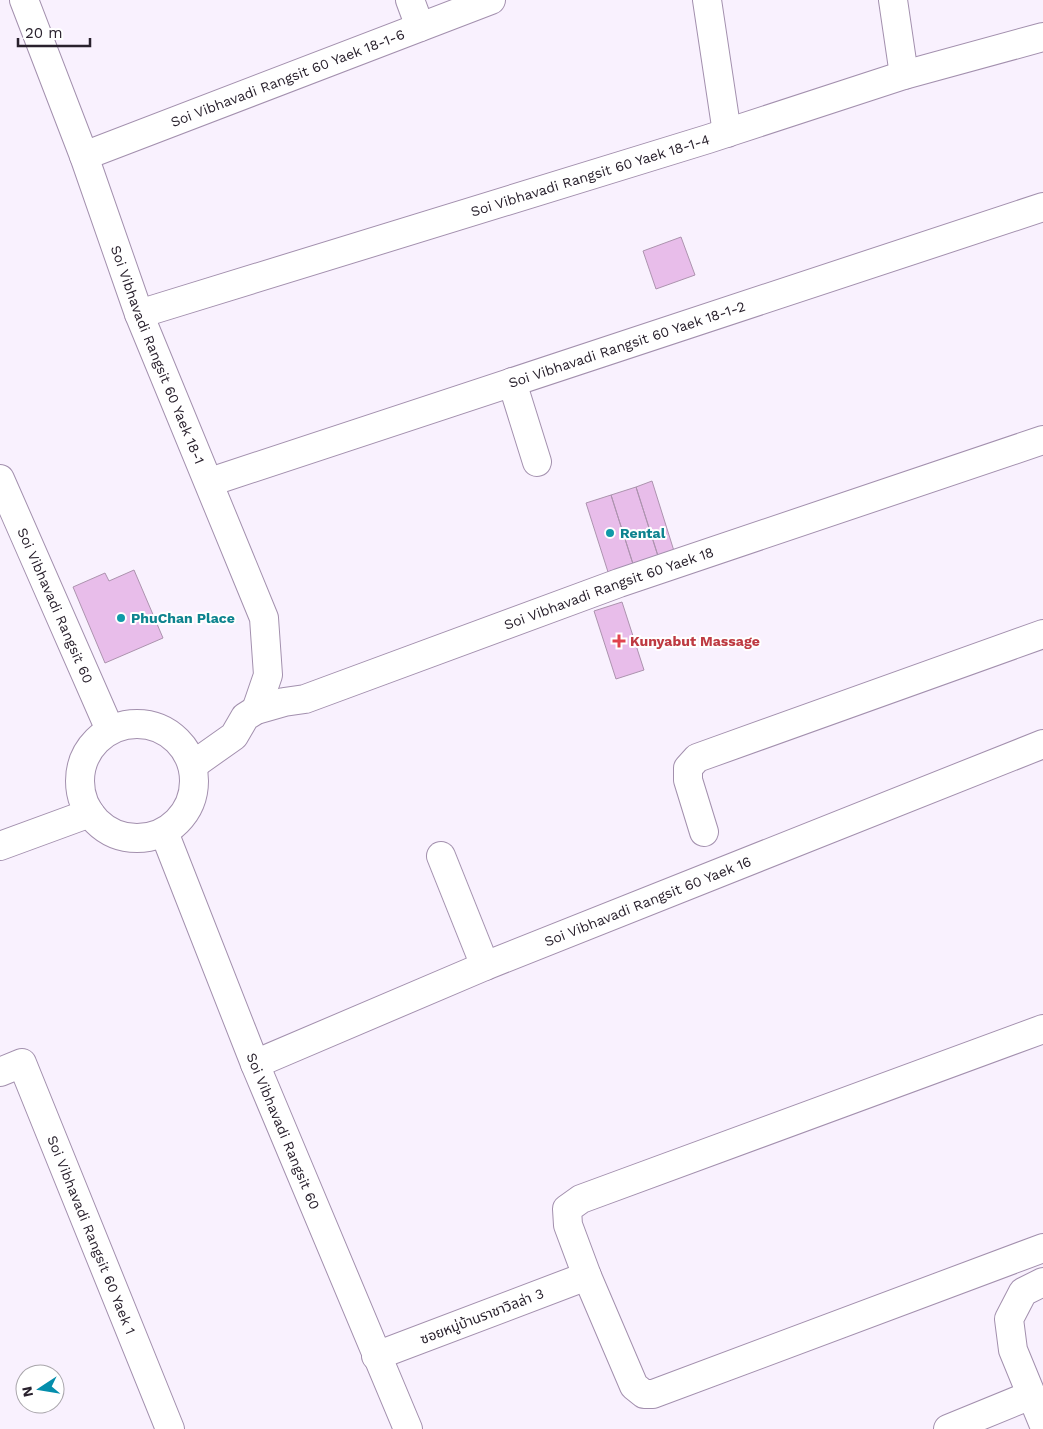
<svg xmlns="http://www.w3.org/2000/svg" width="1043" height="1429" font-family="'Work Sans','Noto Sans Thai',sans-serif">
	<rect width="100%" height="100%" fill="#f9f1fe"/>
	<!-- building -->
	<path fill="#e8bdea" stroke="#ac93ae" d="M681,237L695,275L656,289L643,251Z
		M652,481L674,551L658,556L636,487Z
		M636,487L658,556L633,564L611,495Z
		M611,495L633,564L608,572L586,503Z
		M134,570L163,638L105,663L73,587L105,573L109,581Z
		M622,602L644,670L616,679L594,611Z"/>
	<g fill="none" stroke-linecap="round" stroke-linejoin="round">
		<defs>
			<g id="minor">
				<path id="s1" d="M24,0L84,156L139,314L264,618L268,675L256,710"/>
				<path d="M410,0L420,27"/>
				<path d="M707,0L727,133"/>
				<path d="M893,0L904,75"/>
				<path id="s2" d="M84,156L491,0"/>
				<path id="s3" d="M139,314L708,139L904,75L1043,37"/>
				<path d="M512,382L537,462"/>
				<path id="s4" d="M0,479L110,730"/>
				<path id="s5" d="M210,482L1043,207"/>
				<circle cx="137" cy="781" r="57"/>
				<path id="s6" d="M193,765L234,736L245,717L256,710L284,702L305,699L619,583L1043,440"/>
				<path id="s7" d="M164,832L255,1064L408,1429"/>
				<path d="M704,832L688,780V768L697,758L1043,634"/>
				<path d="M0,846L90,813"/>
				<path d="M441,856L485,966"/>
				<path d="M1043,1029L581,1199L567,1209L568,1225L587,1276L634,1386L644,1394H653L1043,1248"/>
				<path id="s8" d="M255,1064L485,966L1043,744"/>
				<path id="s9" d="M0,1072L22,1063L170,1429"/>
				<path d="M1043,1282L1023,1292L1009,1319L1013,1350L1043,1423"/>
				<path d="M376,1356L587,1276"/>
				<path d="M948,1429L1031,1395"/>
			</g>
		</defs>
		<!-- minor casing -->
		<use href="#minor" stroke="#a390ae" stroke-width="30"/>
		<!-- minor -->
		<use href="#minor" stroke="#fff" stroke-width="28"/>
	</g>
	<!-- markers -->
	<g fill="#0f9aa8" stroke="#fff" stroke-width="2">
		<circle cx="610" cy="533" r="5"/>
		<circle cx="121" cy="618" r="5"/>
	</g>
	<path fill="#e0444e" stroke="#fff" stroke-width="2" d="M616.5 633.5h5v5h5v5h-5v5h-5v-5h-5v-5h5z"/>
	<g text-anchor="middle" stroke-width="4" stroke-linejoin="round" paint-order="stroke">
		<!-- street labels -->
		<g font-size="14" fill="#29212d" stroke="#fff">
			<text dy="5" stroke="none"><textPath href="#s2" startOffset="218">Soi Vibhavadi Rangsit 60 Yaek 18-1-6</textPath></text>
			<text dy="5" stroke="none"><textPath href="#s3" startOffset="472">Soi Vibhavadi Rangsit 60 Yaek 18-1-4</textPath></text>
			<text dy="5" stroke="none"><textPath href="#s5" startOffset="439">Soi Vibhavadi Rangsit 60 Yaek 18-1-2</textPath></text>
			<text dy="5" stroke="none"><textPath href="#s1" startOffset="379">Soi Vibhavadi Rangsit 60 Yaek 18-1</textPath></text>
			<text dy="5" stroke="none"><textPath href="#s6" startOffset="459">Soi Vibhavadi Rangsit 60 Yaek 18</textPath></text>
			<text dy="5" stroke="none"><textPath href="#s4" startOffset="138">Soi Vibhavadi Rangsit 60</textPath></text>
			<text dy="5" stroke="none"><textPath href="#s8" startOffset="425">Soi Vibhavadi Rangsit 60 Yaek 16</textPath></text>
			<text dy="5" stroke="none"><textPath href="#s7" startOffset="322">Soi Vibhavadi Rangsit 60</textPath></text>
			<text dy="5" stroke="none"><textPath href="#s9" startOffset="209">Soi Vibhavadi Rangsit 60 Yaek 1</textPath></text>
			<text transform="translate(482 1316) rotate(-21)" y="5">ซอยหมู่บ้านราชาวิลล่า 3</text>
		</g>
		<!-- culture labels -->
		<g font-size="14" font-weight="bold" fill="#0d838f" stroke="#fff" text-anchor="start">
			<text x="620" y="538">Rental</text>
			<text x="131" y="623">PhuChan Place</text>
		</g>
		<!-- health labels -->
		<g font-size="14" font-weight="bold" fill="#be3a42" stroke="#fff" text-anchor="start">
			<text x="630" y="646">Kunyabut Massage</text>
		</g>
	</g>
	<!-- north arrow -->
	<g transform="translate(40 1389) rotate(258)"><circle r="24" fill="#ffffff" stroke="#a9a6ab"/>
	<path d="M0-4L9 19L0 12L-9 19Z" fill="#048eac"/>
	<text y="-8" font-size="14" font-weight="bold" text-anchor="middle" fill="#29212d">N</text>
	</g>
	<!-- scale -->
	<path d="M18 38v8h72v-8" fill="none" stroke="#29212d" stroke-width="2.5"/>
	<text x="25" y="38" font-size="15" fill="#29212d" stroke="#ffffff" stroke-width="4" paint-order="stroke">20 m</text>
</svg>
